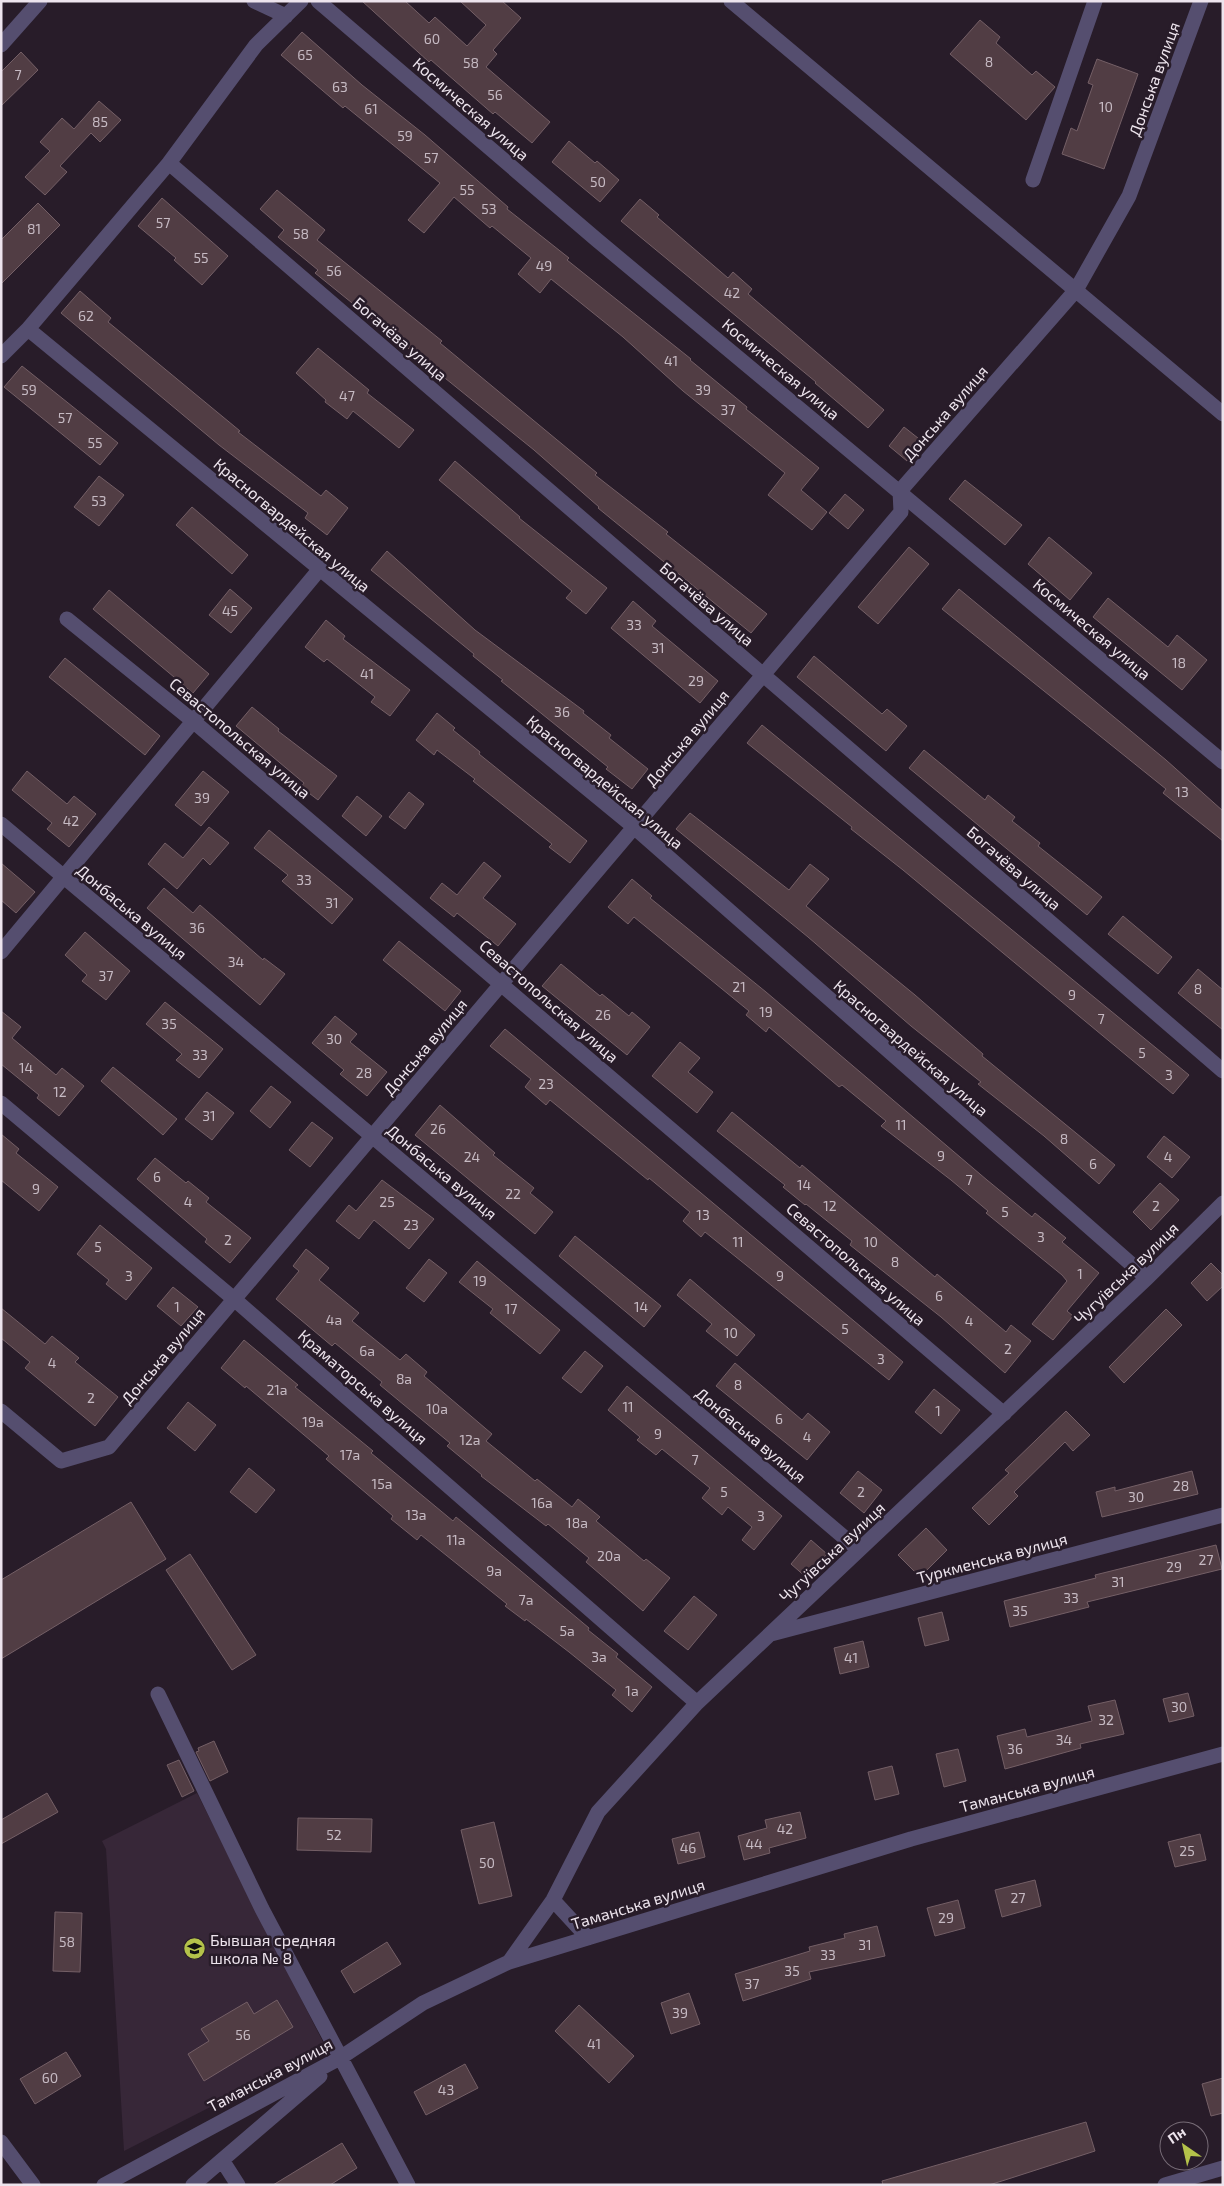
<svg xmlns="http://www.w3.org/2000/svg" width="1224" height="2186" font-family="'Exo 2',sans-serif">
	<rect width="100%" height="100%" fill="#281c29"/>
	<!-- built -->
	<path fill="#372738" d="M197,1793L326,2048L124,2151L106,1849L102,1841Z"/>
	<!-- building -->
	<path fill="#513d44" stroke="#745f66" d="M362,1H405L429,23L435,17L467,46L486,25L460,1H502L521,18L493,50L497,54L486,67L550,122L532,143L495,112L493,114L431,60L429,62Z
		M980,20L1000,37L996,43L1032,75L1036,71L1055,87L1026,120L950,54Z
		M302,32L362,85L425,135L508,207L507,209L569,258L567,260L691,359L690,360L747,407L746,409L819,468L801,490L827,512L812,530L768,495L785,473L683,391L623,337L551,279L540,293L518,274L531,258L492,226L490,228L454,197L424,233L408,220L440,183L345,106L343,108L281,55Z
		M21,52L38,70L1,106V72Z
		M1097,59L1138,74L1104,169L1062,154L1071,128L1077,131L1093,85L1088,83Z
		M99,101L121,120L100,142L91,133L60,166L67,172L45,195L25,177L50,151L40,142L62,118L74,129Z
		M569,141L595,163L597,161L619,180L600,202L552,162Z
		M277,190L325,230L317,240L442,341L440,343L469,367L597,473L595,475L668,532L666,534L767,614L751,633L598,508L599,507L534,450L315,273L318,270L278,237L284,230L260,209Z
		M162,198L228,256L202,285L174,260L176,258L138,226Z
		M640,199L659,215L657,217L728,278L733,272L752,289L748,294L884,410L868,428L815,383L816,382L621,221Z
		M38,203L60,225L1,284V240Z
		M80,291L111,318L108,322L240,431L238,432L321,496L326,490L348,508L327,535L305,518L308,513L219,445L61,313Z
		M318,348L369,390L367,393L414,430L399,448L353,411L347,419L325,402L326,400L296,373Z
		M22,366L118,443L100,465L4,387Z
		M904,427L923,442L907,461L889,446Z
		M455,461L520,517L519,518L607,588L586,614L566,598L572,591L439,480Z
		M99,476L124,495L99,526L74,507Z
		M965,480L1022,525L1005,545L949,499Z
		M845,494L864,510L848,529L829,513Z
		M192,507L248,555L232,574L176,525Z
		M1049,537L1092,573L1070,600L1028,564Z
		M909,547L929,564L878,624L858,607Z
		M387,551L475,630L584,711L583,713L611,735L609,738L648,769L632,789L606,769L608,767L501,681L503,680L473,656L474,654L371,570Z
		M230,589L252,608L231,633L209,615Z
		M959,589L1166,760L1223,811V841L1163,793L1166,789L942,609Z
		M109,590L209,674L193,693L93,609Z
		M1108,598L1168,647L1177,635L1207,660L1182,690L1093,617Z
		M633,601L656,621L652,626L718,681L700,703L611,628Z
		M326,620L345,636L343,639L410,690L390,716L371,702L375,697L327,659L324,662L305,647Z
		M814,656L882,714L887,709L907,726L886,751L797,677Z
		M65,658L160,736L145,755L49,677Z
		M252,707L279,729L278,731L337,776L318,800L301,787L304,783L236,726Z
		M437,713L455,728L453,730L480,752L479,754L587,841L570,863L549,847L552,844L473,781L475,779L437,750L434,755L416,740Z
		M762,725L1189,1075L1173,1094L903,870L851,829L852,827L747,743Z
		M924,750L985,800L988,795L1015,817L1012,821L1040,843L1038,846L1102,897L1087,915L909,768Z
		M27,771L67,804L74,796L96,814L69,847L47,829L52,823L12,790Z
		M203,771L229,792L201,826L175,805Z
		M409,792L424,804L405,829L389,817Z
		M357,796L382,816L366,836L342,816Z
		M690,813L789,890L810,864L829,879L806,906L915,995L983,1054L982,1056L1115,1165L1099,1184L1044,1136L978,1084L981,1082L911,1026L808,937L676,829Z
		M209,827L229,843L210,865L203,858L177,889L148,864L165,843L183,858Z
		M269,830L353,899L332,924L282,881L288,875L254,848Z
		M484,862L501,876L483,898L516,924L498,946L457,913L454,917L430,898L442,883L457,895Z
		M1,863L35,892L16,913L1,900Z
		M632,879L652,896L650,898L766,992L987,1180L1032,1217L1035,1213L1066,1238L1062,1242L1099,1273L1067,1311L1073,1316L1053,1340L1032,1324L1067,1281L1062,1275L986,1213L988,1211L951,1180L881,1126L886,1121L842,1085L839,1087L769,1027L766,1032L746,1015L749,1011L634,917L628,924L608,907Z
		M164,888L193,913L200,905L263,960L264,958L285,974L260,1005L147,908Z
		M1123,916L1172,957L1158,974L1108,934Z
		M85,932L130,971L106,1000L82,981L87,975L65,955Z
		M399,941L461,991L445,1011L383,960Z
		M561,964L600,996L602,994L629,1016L632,1012L650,1027L627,1055L542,986Z
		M1198,969L1223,990V1030L1178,993Z
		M165,1002L223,1049L199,1078L176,1060L182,1054L146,1024Z
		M1,1011L21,1027L12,1038L56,1075L62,1068L84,1086L59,1116L37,1098L39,1095L1,1064Z
		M335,1016L357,1034L350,1042L387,1072L367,1096L340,1074L344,1070L312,1043Z
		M505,1029L903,1362L889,1380L705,1232L701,1237L683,1221L690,1212L649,1178L648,1180L550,1100L546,1105L525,1087L531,1079L490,1046Z
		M680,1042L700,1058L688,1072L713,1092L697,1113L652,1076Z
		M113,1067L177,1119L163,1135L101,1081Z
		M271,1086L291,1102L270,1128L250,1111Z
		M207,1092L234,1113L212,1140L185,1119Z
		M440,1105L495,1153L493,1155L534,1188L530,1193L553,1212L535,1234L415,1135Z
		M732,1112L800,1168L802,1165L935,1277L937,1274L1006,1332L1011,1325L1031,1341L1005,1373L941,1317L850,1245L852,1241L806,1204L805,1205L783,1187L785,1185L717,1131Z
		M312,1122L333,1138L310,1167L289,1150Z
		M1,1134L19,1149L16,1153L58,1187L39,1211L1,1180Z
		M1164,1136L1190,1157L1172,1178L1147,1157Z
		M155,1158L186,1183L188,1181L209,1198L206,1202L251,1238L230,1263L205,1242L207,1239L137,1179Z
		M382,1180L434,1219L409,1249L374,1220L359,1239L336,1221L349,1205L356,1211Z
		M1160,1183L1179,1200L1151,1230L1133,1212Z
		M100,1225L152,1268L126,1300L106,1284L109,1280L77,1254Z
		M575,1236L661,1306L644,1327L559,1256Z
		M306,1249L329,1268L319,1280L359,1313L352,1321L400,1360L406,1354L427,1372L424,1376L492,1434L486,1441L535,1481L537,1479L572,1507L578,1499L600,1517L596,1521L644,1561L646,1559L670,1578L643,1611L586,1562L589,1558L548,1524L546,1526L481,1476L482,1475L447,1446L450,1443L380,1385L382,1382L335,1343L332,1346L276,1299L299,1271L293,1266Z
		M429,1259L447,1273L424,1302L406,1288Z
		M477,1261L560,1330L540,1354L490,1313L493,1309L459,1282Z
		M1211,1263L1223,1275V1286L1207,1301L1191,1283Z
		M690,1279L755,1335L737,1356L706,1331L712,1324L677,1295Z
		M173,1287L198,1307L181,1326L157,1306Z
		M1,1308L45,1344L52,1336L79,1358L75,1362L118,1397L95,1426L25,1368L30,1362L1,1338Z
		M1166,1309L1182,1325L1124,1383L1109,1367Z
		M244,1340L298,1385L295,1387L373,1451L371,1453L453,1521L456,1517L478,1535L589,1628L588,1630L618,1654L616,1657L652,1687L632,1712L612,1695L616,1690L569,1652L526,1619L525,1621L505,1606L507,1604L421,1535L417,1540L391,1519L393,1516L326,1459L329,1456L246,1386L245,1388L221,1368Z
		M585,1351L603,1366L581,1393L562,1378Z
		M735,1363L802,1420L808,1413L830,1432L807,1460L716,1386Z
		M627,1386L782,1516L754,1550L742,1540L752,1527L728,1507L722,1515L702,1498L710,1488L662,1449L656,1455L637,1440L640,1437L608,1410Z
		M934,1389L960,1410L941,1434L915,1412Z
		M188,1402L216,1425L195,1451L167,1428Z
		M1066,1411L1090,1435L1073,1451L1065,1442L1014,1492L1018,1496L989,1525L972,1508L1009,1473L1005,1470Z
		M249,1468L275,1490L256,1513L230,1492Z
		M858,1471L882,1490L864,1513L840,1493Z
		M1192,1471L1198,1494L1102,1517L1096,1492L1115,1487V1491Z
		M131,1502L166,1559L1,1659V1580Z
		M926,1528L947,1550L920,1577L898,1555Z
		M811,1540L827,1554L807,1578L791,1564Z
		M1216,1545L1222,1569L1087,1602L1089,1607L1010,1627L1004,1601L1096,1578L1095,1575Z
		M190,1554L256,1655L232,1670L166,1570Z
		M694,1596L717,1615L688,1650L664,1631Z
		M942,1612L949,1640L925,1646L918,1618Z
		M863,1641L869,1667L840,1674L834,1648Z
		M1188,1693L1194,1716L1169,1722L1163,1699Z
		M1115,1700L1124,1734L1080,1744L1081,1748L1005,1769L997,1736L1025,1729L1027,1737L1092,1721L1088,1706Z
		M214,1741L228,1772L210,1781L196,1752L199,1751L198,1748Z
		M958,1749L966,1781L944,1787L936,1754Z
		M179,1760L194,1791L182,1797L167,1765Z
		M892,1766L899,1794L875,1800L868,1772Z
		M47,1793L58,1812L1,1844V1820Z
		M800,1812L806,1838L769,1848L770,1853L744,1860L738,1836L767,1828L765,1820Z
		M298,1818L372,1819L371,1852L297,1850Z
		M494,1822L512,1896L479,1904L461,1830Z
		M699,1832L705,1857L678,1864L672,1839Z
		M1200,1834L1206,1860L1175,1867L1168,1842Z
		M1035,1880L1041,1906L1002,1917L995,1890Z
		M958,1900L965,1928L935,1936L927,1908Z
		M55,1912L82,1913L80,1972L53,1971Z
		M877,1926L885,1956L809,1972L811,1979L743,2001L735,1974L810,1951L809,1947L845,1938L844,1934Z
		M387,1942L401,1964L354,1993L341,1971Z
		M689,1993L700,2024L671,2034L661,2003Z
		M277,2000L293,2027L204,2081L188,2054L209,2041L201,2029L247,2002L254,2014Z
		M579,2005L634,2056L609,2083L555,2031Z
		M66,2052L81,2076L35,2104L20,2079Z
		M465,2064L478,2088L426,2115L414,2092Z
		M1223,2078V2113L1211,2116L1202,2084Z
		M1086,2122L1095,2151L1005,2180L989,2185H883L882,2181Z
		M342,2143L357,2168L330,2185H273Z"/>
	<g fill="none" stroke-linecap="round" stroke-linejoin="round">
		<!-- minor -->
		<path stroke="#554e6f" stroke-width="15" d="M254,1L286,16
			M318,1L597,240L1223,762
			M731,1L1223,414
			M1,45L40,1
			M169,163L1223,1071
			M1033,180L1095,1
			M28,329L634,827L1147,1278
			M1,356L28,329L169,163L256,45L301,1
			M67,619L193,721L1004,1414
			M1,824L372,1136L859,1550
			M1,952L319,570
			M1,1103L234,1299L697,1703
			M1,1411L61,1461L109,1447L901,512L900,491L1076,290L1129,196L1201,1
			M771,1634L1223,1515
			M158,1694L262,1909L408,2185
			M553,1900L588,1938
			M509,1962L553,1900L598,1812L697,1703L1147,1278L1223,1203
			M1,2142L33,2185
			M222,2160L238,2185
			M104,2185L340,2058L423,2003L509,1962L911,1839L1223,1754
			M193,2185L320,2076
			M1165,2185L1223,2168"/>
	</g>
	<!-- icons -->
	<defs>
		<symbol id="school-disc" viewBox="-11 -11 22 22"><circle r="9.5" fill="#b4c24a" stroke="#281c29"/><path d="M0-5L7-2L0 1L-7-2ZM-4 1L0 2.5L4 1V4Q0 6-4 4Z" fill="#111"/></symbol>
	</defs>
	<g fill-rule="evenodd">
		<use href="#school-disc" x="182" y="1936" width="25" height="25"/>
	</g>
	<g text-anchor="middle" stroke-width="5" stroke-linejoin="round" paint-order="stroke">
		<!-- number labels -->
		<g font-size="14" fill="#c6bac3">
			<text x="432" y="44">60</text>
			<text x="305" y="60">65</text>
			<text x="989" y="67">8</text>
			<text x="471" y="68">58</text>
			<text x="18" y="80">7</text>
			<text x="340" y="92">63</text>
			<text x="495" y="100">56</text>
			<text x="1106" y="112">10</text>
			<text x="371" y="114">61</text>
			<text x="100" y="127">85</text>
			<text x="405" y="141">59</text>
			<text x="431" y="163">57</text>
			<text x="598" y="187">50</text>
			<text x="467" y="195">55</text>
			<text x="489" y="214">53</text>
			<text x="163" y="228">57</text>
			<text x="34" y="234">81</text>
			<text x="301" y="239">58</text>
			<text x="201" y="263">55</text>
			<text x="544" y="271">49</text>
			<text x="334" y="276">56</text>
			<text x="732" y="298">42</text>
			<text x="86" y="321">62</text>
			<text x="671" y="366">41</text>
			<text x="29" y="395">59</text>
			<text x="703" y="395">39</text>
			<text x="347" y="401">47</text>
			<text x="728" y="415">37</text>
			<text x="65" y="423">57</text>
			<text x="95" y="448">55</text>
			<text x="99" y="506">53</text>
			<text x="230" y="616">45</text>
			<text x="634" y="630">33</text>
			<text x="658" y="653">31</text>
			<text x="1179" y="668">18</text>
			<text x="367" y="679">41</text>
			<text x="696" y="686">29</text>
			<text x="562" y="717">36</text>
			<text x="1182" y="797">13</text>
			<text x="202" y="803">39</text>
			<text x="71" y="826">42</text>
			<text x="304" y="885">33</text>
			<text x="332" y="908">31</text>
			<text x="197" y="933">36</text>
			<text x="236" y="967">34</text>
			<text x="106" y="981">37</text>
			<text x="739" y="992">21</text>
			<text x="1198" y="994">8</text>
			<text x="1072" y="1000">9</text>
			<text x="766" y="1017">19</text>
			<text x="603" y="1020">26</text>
			<text x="1101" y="1024">7</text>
			<text x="169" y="1029">35</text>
			<text x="334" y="1044">30</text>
			<text x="1142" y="1058">5</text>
			<text x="200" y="1060">33</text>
			<text x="26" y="1073">14</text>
			<text x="364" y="1078">28</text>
			<text x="1169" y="1080">3</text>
			<text x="546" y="1089">23</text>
			<text x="60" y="1097">12</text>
			<text x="209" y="1121">31</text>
			<text x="901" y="1130">11</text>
			<text x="438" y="1134">26</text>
			<text x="1064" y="1144">8</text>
			<text x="941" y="1161">9</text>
			<text x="472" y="1162">24</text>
			<text x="1168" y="1162">4</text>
			<text x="1093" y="1169">6</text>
			<text x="157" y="1182">6</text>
			<text x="969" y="1185">7</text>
			<text x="804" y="1190">14</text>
			<text x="36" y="1194">9</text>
			<text x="513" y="1199">22</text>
			<text x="188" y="1207">4</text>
			<text x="387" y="1207">25</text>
			<text x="830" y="1211">12</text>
			<text x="1156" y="1211">2</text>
			<text x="1005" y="1217">5</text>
			<text x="703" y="1220">13</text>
			<text x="411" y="1230">23</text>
			<text x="1041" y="1242">3</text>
			<text x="228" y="1245">2</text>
			<text x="738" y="1247">11</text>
			<text x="871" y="1247">10</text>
			<text x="98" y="1252">5</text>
			<text x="895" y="1267">8</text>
			<text x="1080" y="1279">1</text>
			<text x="129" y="1281">3</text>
			<text x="780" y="1281">9</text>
			<text x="480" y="1286">19</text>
			<text x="939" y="1301">6</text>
			<text x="177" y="1312">1</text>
			<text x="641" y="1312">14</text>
			<text x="511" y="1314">17</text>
			<text x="334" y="1325">4а</text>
			<text x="969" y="1326">4</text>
			<text x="845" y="1334">5</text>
			<text x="731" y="1338">10</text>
			<text x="1008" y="1354">2</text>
			<text x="367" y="1356">6а</text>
			<text x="881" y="1364">3</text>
			<text x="52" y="1368">4</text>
			<text x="404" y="1384">8а</text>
			<text x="738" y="1390">8</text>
			<text x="277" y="1395">21а</text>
			<text x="91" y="1403">2</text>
			<text x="628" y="1412">11</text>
			<text x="437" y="1414">10а</text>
			<text x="938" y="1416">1</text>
			<text x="779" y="1424">6</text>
			<text x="313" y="1427">19а</text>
			<text x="658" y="1439">9</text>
			<text x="807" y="1442">4</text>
			<text x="470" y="1445">12а</text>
			<text x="350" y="1460">17а</text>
			<text x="695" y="1465">7</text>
			<text x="382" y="1489">15а</text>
			<text x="1181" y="1491">28</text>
			<text x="724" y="1497">5</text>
			<text x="861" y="1497">2</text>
			<text x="1136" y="1502">30</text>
			<text x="542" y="1508">16а</text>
			<text x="416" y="1520">13а</text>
			<text x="761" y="1521">3</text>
			<text x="577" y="1528">18а</text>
			<text x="456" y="1545">11а</text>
			<text x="609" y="1561">20а</text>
			<text x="1206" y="1565">27</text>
			<text x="1174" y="1572">29</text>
			<text x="494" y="1576">9а</text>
			<text x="1118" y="1587">31</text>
			<text x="1071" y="1603">33</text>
			<text x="526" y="1605">7а</text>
			<text x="1020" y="1616">35</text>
			<text x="567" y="1636">5а</text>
			<text x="599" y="1662">3а</text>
			<text x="851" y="1663">41</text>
			<text x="632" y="1696">1а</text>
			<text x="1179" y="1712">30</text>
			<text x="1106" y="1725">32</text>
			<text x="1064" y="1745">34</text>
			<text x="1015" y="1754">36</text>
			<text x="785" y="1834">42</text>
			<text x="334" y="1840">52</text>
			<text x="754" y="1849">44</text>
			<text x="688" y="1853">46</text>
			<text x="1187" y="1856">25</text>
			<text x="487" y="1868">50</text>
			<text x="1018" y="1903">27</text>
			<text x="946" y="1923">29</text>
			<text x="67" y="1947">58</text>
			<text x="865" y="1950">31</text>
			<text x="828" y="1960">33</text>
			<text x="792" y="1976">35</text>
			<text x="752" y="1989">37</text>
			<text x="680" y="2018">39</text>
			<text x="243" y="2040">56</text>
			<text x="594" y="2049">41</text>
			<text x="50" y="2083">60</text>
			<text x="446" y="2095">43</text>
		</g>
		<!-- street labels -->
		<g font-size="16" fill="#ede4ed" stroke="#281c29">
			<text transform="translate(1154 79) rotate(-70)" y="6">Донська вулиця</text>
			<text transform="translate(471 109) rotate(41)" y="6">Космическая улица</text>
			<text transform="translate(400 339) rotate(41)" y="6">Богачёва улица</text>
			<text transform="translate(781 369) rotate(40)" y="6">Космическая улица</text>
			<text transform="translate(945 413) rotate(-49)" y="6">Донська вулиця</text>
			<text transform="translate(292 525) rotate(40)" y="6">Красногвардейская улица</text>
			<text transform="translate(707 604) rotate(41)" y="6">Богачёва улица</text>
			<text transform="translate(1092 629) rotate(40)" y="6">Космическая улица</text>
			<text transform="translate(240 738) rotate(40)" y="6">Севастопольская улица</text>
			<text transform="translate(687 738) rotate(-50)" y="6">Донська вулиця</text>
			<text transform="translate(605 782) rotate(40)" y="6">Красногвардейская улица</text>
			<text transform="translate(1014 868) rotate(41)" y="6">Богачёва улица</text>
			<text transform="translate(132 912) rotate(40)" y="6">Донбаська вулиця</text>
			<text transform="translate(549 1001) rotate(41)" y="6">Севастопольская улица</text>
			<text transform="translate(425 1047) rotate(-50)" y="6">Донська вулиця</text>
			<text transform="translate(911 1048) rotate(41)" y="6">Красногвардейская улица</text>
			<text transform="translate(442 1172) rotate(40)" y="6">Донбаська вулиця</text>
			<text transform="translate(856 1264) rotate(41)" y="6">Севастопольская улица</text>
			<text transform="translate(1126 1273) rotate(-44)" y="6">Чугуївська вулиця</text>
			<text transform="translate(163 1356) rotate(-50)" y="6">Донська вулиця</text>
			<text transform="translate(363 1387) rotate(41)" y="6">Краматорська вулиця</text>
			<text transform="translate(751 1435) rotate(40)" y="6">Донбаська вулиця</text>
			<text transform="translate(832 1552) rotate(-43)" y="6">Чугуївська вулиця</text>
			<text transform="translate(992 1558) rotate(-15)" y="6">Туркменська вулиця</text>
			<text transform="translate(1027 1789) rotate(-15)" y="6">Таманська вулиця</text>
			<text transform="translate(638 1904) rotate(-17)" y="6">Таманська вулиця</text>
			<text transform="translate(270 2075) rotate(-28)" y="6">Таманська вулиця</text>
		</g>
		<!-- poi labels -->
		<g font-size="16" fill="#ede4ed" stroke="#281c29" text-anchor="start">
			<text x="210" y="1946">Бывшая средняя<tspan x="210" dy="18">школа № 8</tspan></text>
		</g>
	</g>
	<!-- border -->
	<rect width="1224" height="2186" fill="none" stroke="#ede4ed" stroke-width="5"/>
	<!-- north arrow -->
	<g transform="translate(1184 2146) rotate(326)"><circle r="24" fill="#281c29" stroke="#776c77"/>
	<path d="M0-4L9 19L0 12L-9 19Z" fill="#b4c24a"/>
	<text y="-8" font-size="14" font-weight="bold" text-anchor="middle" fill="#ede4ed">Пн</text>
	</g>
</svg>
